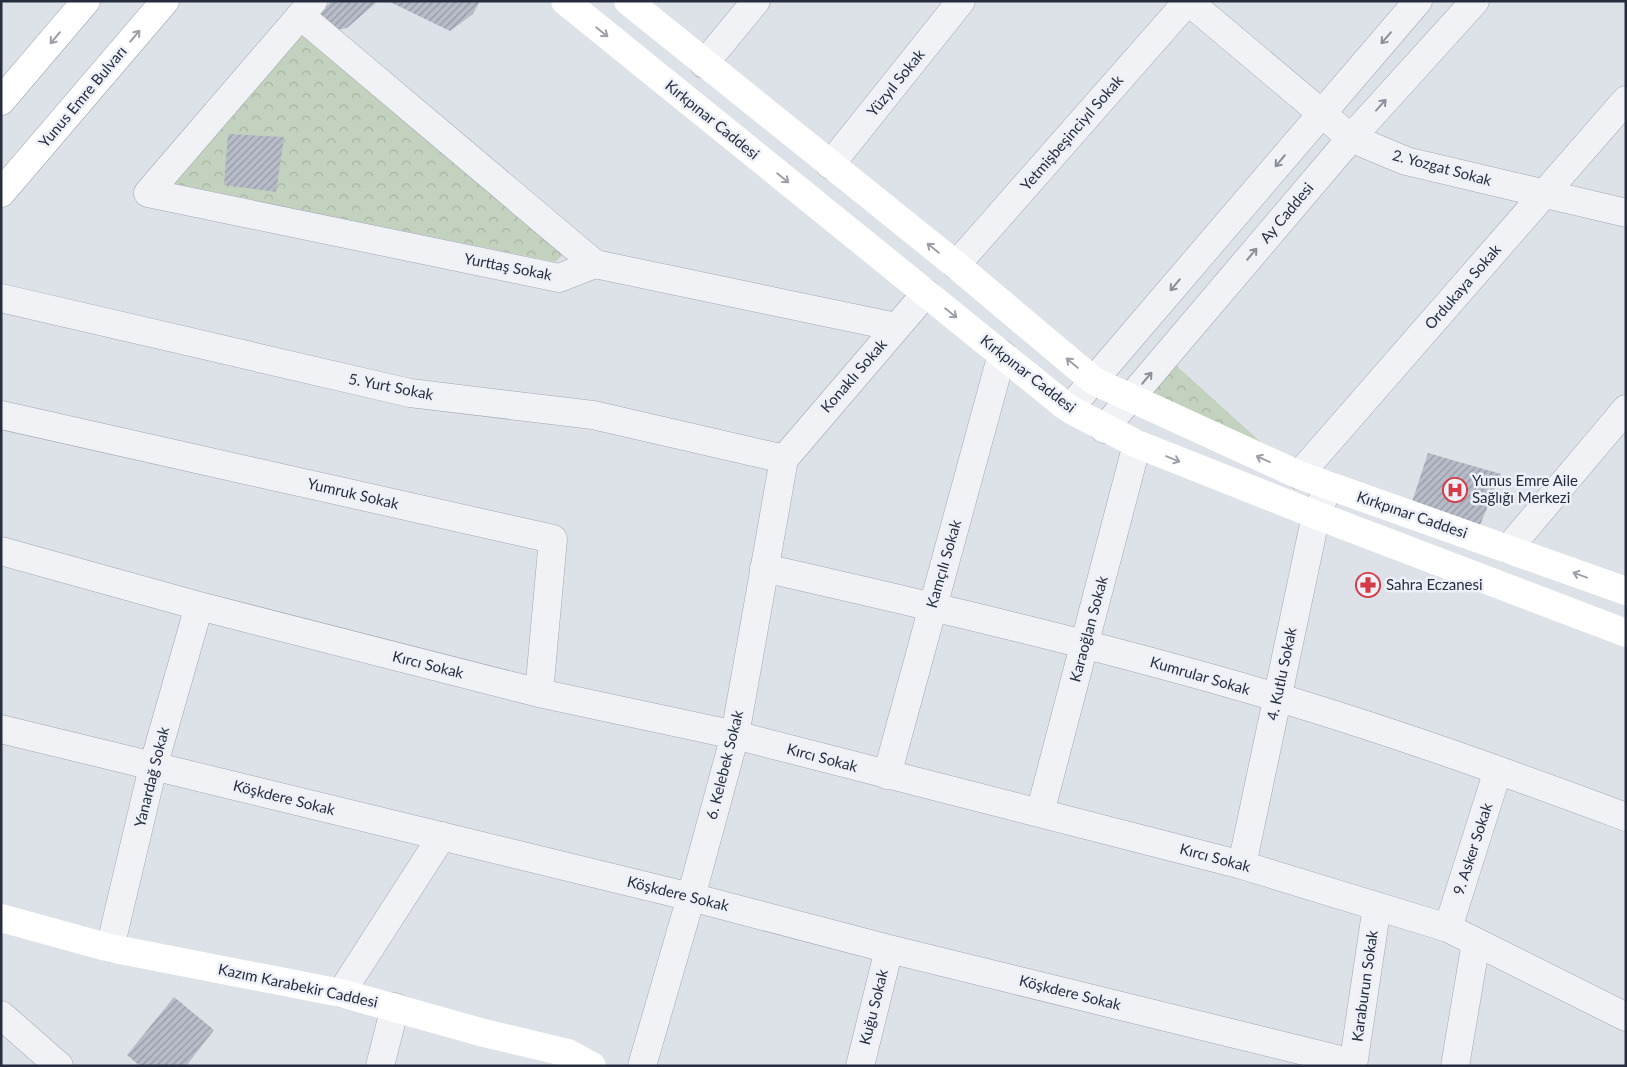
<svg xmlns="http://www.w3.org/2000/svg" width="1627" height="1067" font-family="Lato,sans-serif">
	<defs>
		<pattern id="park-crowns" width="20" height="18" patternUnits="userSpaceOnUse" patternTransform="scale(1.25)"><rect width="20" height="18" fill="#c2d2be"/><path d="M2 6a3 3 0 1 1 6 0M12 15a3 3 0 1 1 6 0" fill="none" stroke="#a7b5a4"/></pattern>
		<pattern id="building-hatch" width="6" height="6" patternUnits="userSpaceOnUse" patternTransform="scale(1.25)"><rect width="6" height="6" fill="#b7bcc8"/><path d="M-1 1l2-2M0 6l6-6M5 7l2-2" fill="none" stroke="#9599a4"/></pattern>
	</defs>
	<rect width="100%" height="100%" fill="#dde1e8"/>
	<!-- park -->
	<path fill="url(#park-crowns)" d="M303,31L565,253L555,262L171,183Z
		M1169,359L1265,446L1135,398Z"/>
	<!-- building -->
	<path fill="url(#building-hatch)" d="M331,1H378L347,28L321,33V13Z
		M388,1H480L473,14L450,31Z
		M228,134L284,137L276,192L224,185Z
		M1428,453L1501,474L1478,530L1411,505Z
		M174,997L214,1030L186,1066H140L127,1055Z"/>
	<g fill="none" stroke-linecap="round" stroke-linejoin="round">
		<defs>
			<path id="street" d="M313,1L148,193L559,278L595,264L896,327
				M1188,1L1351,138L1406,161L1626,213
				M301,16L595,264
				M704,64L756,1
				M830,165L961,1
				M956,265L1188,1
				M1,298L410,393L593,415L784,459
				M1069,409L1418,1
				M1,415L553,539L539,693
				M1104,429L1351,138L1475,1
				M784,459L926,293
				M1299,475L1626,100
				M1508,549L1626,409
				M1,551L199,606L539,693L735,735L1242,865L1448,928L1626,1017
				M764,568C936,607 1107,647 1276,697C1394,732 1510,774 1626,817
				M1,729L691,897L889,949L1353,1063
				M887,775L1002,354
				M1040,813L1137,444
				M1242,865L1316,515L1329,486
				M1448,928L1498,770
				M110,948L153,767L199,606
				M341,993L442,836
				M1,1015L59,1066
				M380,1066L395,1007
				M642,1066L691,897L735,735L784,459
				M860,1066L889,949
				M1353,1066L1377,906
				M1455,1066L1476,942"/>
			<path id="primary" d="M1,101L86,1
				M1,193L165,1"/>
		</defs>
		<!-- street casing -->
		<use href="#street" stroke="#a2a7b2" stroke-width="29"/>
		<!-- primary casing -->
		<use href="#primary" stroke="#9ca4b4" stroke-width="29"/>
		<!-- street -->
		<use href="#street" stroke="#f0f2f6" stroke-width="28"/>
		<!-- secondary -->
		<path stroke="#fff" stroke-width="28" d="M565,1L1069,409L1137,444L1316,515L1626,633
			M628,1L956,265L1094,381L1299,475L1626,591
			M1,918L110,948L341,993L484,1033L568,1053L592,1066"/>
		<!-- primary -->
		<use href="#primary" stroke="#fff" stroke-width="28"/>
	</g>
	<!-- one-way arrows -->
	<defs><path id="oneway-shaft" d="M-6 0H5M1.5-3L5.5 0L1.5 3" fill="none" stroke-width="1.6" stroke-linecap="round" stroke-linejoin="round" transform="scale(1.25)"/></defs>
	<g stroke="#9da0a9">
		<use href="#oneway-shaft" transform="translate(602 32) rotate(39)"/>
		<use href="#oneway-shaft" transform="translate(135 36) rotate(-50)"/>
		<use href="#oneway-shaft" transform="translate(55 38) rotate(130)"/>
		<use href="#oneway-shaft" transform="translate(783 178) rotate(39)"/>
		<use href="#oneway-shaft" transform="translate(933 248) rotate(-141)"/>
		<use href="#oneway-shaft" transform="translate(951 313) rotate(39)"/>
		<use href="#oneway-shaft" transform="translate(1072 363) rotate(-140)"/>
		<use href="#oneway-shaft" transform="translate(1173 459) rotate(22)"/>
		<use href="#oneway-shaft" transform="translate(1263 459) rotate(-156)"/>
		<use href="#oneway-shaft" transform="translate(1580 575) rotate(-160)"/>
	</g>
	<g stroke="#8b909a">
		<use href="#oneway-shaft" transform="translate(1386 38) rotate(131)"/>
		<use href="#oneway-shaft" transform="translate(1381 105) rotate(-48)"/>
		<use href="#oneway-shaft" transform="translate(1280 161) rotate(130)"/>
		<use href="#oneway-shaft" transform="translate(1252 254) rotate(-50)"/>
		<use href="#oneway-shaft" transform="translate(1175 285) rotate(130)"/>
		<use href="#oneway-shaft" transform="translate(1147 378) rotate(-50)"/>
	</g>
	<!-- icons -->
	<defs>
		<symbol id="hospital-ring" viewBox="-11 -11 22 22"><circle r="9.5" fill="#edf0f6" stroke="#d53a47" stroke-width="1.5"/><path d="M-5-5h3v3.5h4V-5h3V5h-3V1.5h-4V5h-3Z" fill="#d53a47"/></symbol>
		<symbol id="pharmacy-ring" viewBox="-11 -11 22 22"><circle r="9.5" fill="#edf0f6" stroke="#d53a47" stroke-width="1.5"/><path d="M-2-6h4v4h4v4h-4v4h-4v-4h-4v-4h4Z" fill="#d53a47"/></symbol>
	</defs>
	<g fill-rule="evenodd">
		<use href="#hospital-ring" x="1441" y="476" width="28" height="28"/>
		<use href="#pharmacy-ring" x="1354" y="571" width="28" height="28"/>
	</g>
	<g text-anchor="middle" stroke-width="5" stroke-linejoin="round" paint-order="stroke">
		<!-- street labels -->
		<g font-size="15" fill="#262d3f" stroke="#edf0f6">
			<text transform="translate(896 83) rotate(-51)" y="5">Yüzyıl Sokak</text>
			<text transform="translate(83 97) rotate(-50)" y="5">Yunus Emre Bulvarı</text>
			<text transform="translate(712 120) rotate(39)" y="5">Kırkpınar Caddesi</text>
			<text transform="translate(1072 133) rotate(-49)" y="5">Yetmişbeşinciyıl Sokak</text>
			<text transform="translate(1442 168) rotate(15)" y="5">2. Yozgat Sokak</text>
			<text transform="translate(1287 213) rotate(-50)" y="5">Ay Caddesi</text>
			<text transform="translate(508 267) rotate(11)" y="5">Yurttaş Sokak</text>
			<text transform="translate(1463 287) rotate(-49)" y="5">Ordukaya Sokak</text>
			<text transform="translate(1028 374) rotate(38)" y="5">Kırkpınar Caddesi</text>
			<text transform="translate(854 376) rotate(-49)" y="5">Konaklı Sokak</text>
			<text transform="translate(391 387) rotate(11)" y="5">5. Yurt Sokak</text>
			<text transform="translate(353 494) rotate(13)" y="5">Yumruk Sokak</text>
			<text transform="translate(1412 515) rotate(19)" y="5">Kırkpınar Caddesi</text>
			<text transform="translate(944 564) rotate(-74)" y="5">Kamçılı Sokak</text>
			<text transform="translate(1089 629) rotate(-75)" y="5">Karaoğlan Sokak</text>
			<text transform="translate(428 665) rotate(14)" y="5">Kırcı Sokak</text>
			<text transform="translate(1282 674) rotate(-78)" y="5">4. Kutlu Sokak</text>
			<text transform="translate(1200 676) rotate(16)" y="5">Kumrular Sokak</text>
			<text transform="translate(822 758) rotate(15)" y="5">Kırcı Sokak</text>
			<text transform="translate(725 765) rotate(-76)" y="5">6. Kelebek Sokak</text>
			<text transform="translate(152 777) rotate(-76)" y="5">Yanardağ Sokak</text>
			<text transform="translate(284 798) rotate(14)" y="5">Köşkdere Sokak</text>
			<text transform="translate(1473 849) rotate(-72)" y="5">9. Asker Sokak</text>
			<text transform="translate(1215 858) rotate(15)" y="5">Kırcı Sokak</text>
			<text transform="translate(678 894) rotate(14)" y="5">Köşkdere Sokak</text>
			<text transform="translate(298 986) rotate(12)" y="5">Kazım Karabekir Caddesi</text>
			<text transform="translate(1365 986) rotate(-82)" y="5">Karaburun Sokak</text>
			<text transform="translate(1070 993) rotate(14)" y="5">Köşkdere Sokak</text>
			<text transform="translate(874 1007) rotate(-76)" y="5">Kuğu Sokak</text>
		</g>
		<!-- poi labels -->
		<g font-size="15" fill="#262d3f" stroke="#edf0f6" text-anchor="start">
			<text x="1472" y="486">Yunus Emre Aile<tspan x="1472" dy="17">Sağlığı Merkezi</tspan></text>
			<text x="1386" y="590">Sahra Eczanesi</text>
		</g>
	</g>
	<!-- border -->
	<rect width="1627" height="1067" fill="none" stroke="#262d3f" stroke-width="5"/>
</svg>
